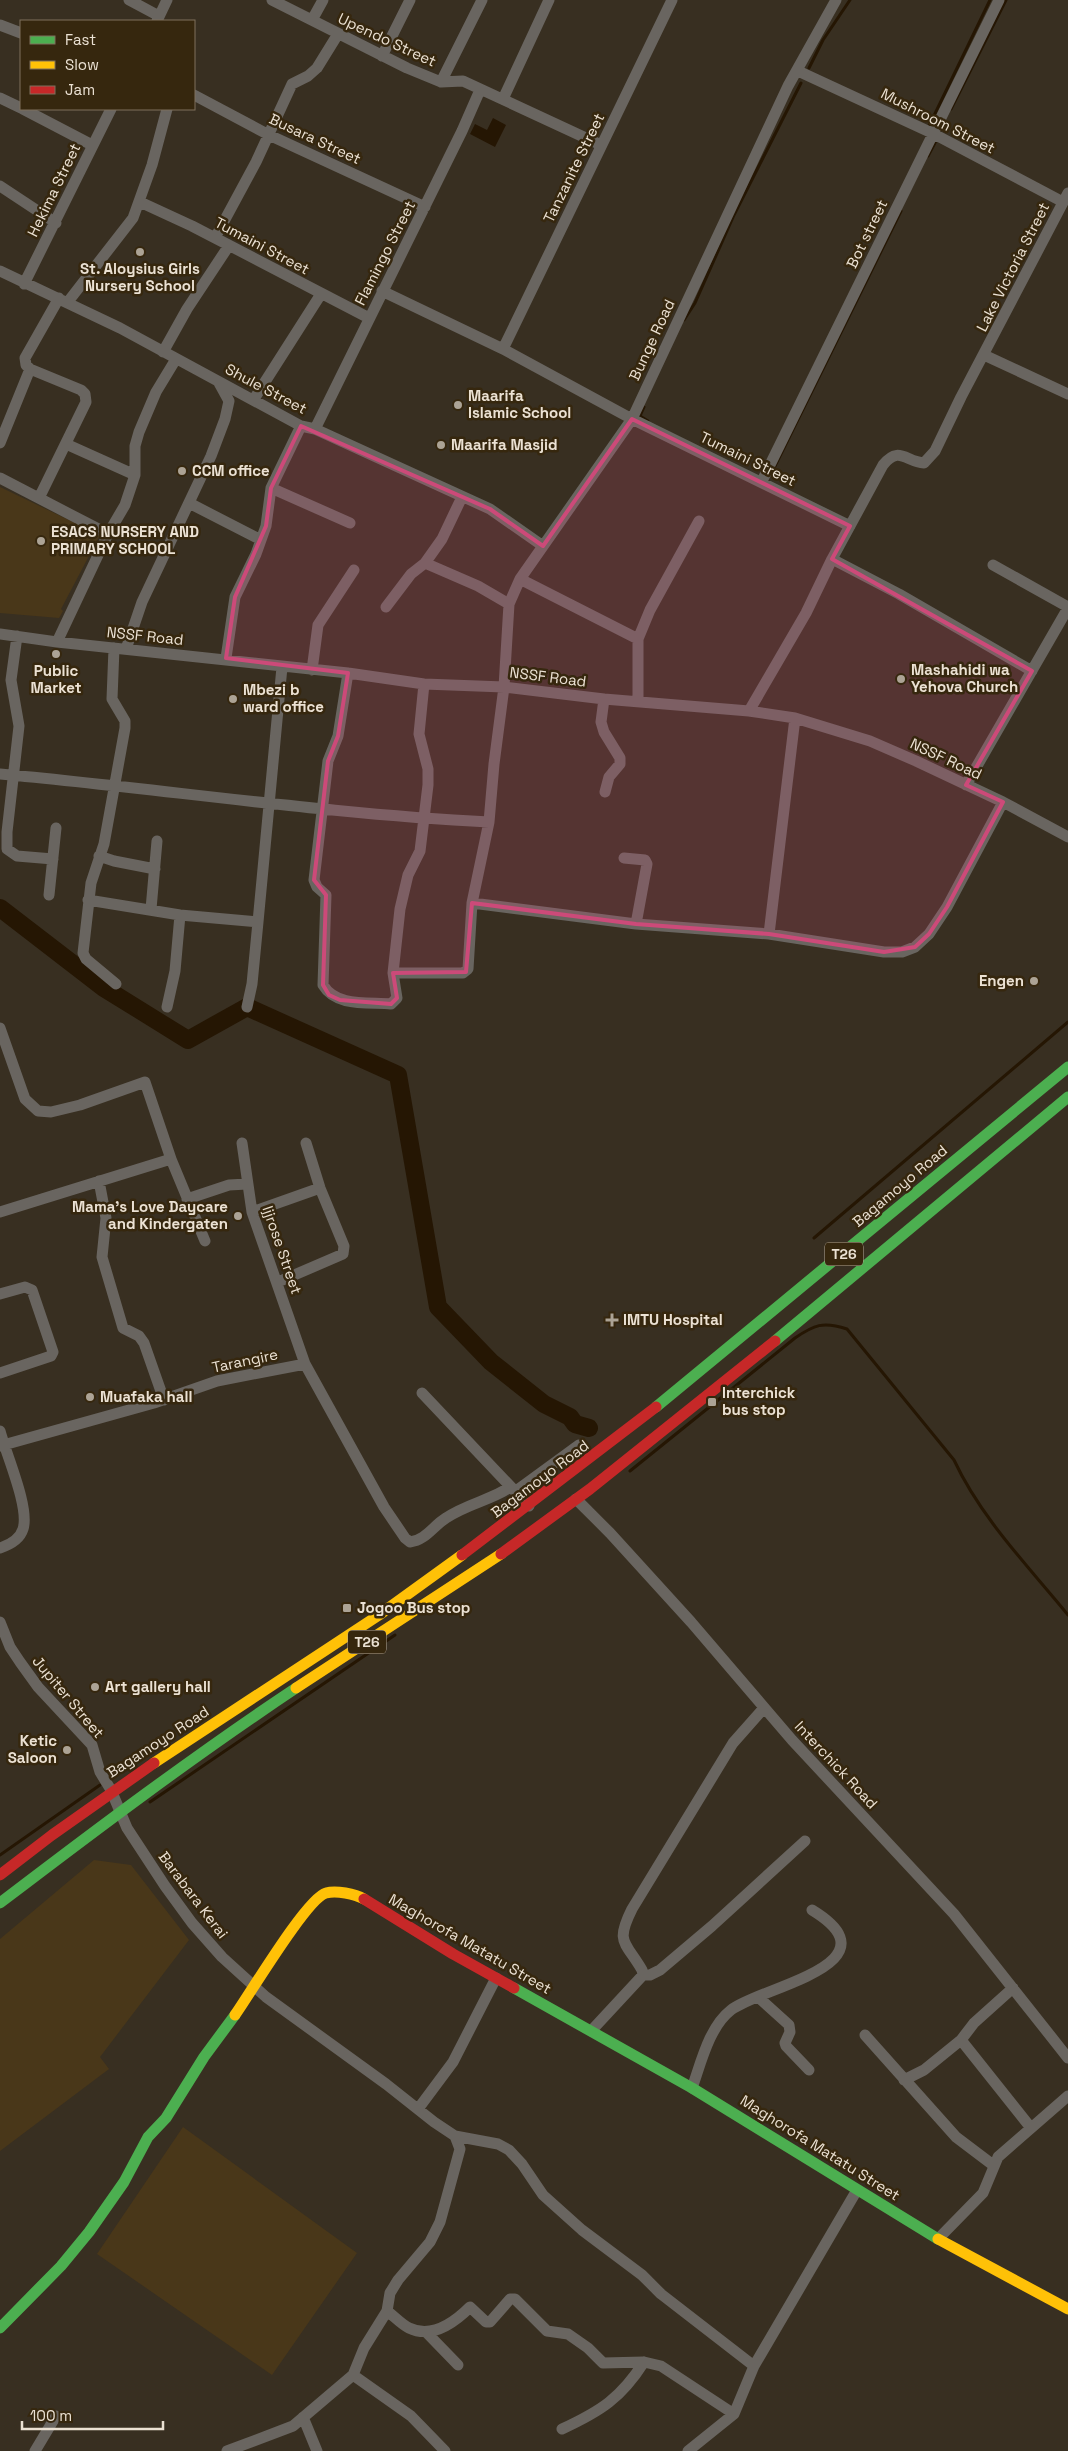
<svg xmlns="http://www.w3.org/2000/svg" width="1068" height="2451" font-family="'Space Grotesk',sans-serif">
	<rect width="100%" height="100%" fill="#382f21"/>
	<!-- built -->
	<path fill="#493719" d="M0,487L100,535L61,609L63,611L59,618L0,613Z
		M94,1860L131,1865L189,1940L100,2057L109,2069L0,2151V1939Z
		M183,2127L357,2253L272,2375L97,2254Z"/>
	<!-- water -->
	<path fill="#251603" d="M493,118L506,125L495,147L470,134L475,124L487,130Z"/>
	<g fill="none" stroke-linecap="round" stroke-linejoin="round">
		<!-- stream -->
		<path stroke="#251603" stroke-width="3" d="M809,68L823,40L850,0
			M951,109L1006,0
			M930,127L929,126L990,0
			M928,156L937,139
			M684,320L695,303L734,215L801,83
			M644,407L640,416L648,421
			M772,472L901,211
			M814,1238L1068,1022
			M630,1471L795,1338C814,1325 823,1321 847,1329L954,1460C981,1518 1028,1566 1068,1615
			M150,1802L395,1635
			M0,1855L100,1785"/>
		<!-- river -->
		<path stroke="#251603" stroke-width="18" d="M0,908L104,988L188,1040L247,1007L398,1075L438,1307L491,1362L544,1404L570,1417L575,1424L589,1428"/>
		<!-- street -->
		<path stroke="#696560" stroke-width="11" d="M129,0L159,16
			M272,0L407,68L441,82L463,81L601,145
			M312,20L323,0
			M157,21L167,0
			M0,25L21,33
			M382,56L410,0
			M798,71L932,133L1063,202
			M441,82L482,0
			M194,95L269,135L425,207
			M0,98L21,108
			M503,99L549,0
			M23,109L92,145
			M0,186L56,223
			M140,202L192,226L369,318
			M215,238L256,162L292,84L308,76L317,68L338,34
			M0,271L120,328L301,426L315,429L490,509L543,546
			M24,284L111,109
			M382,291L503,349L632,419L850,526
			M67,303L133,218L152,165L167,109
			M503,349L672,0
			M163,352L187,309L228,247
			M984,355L1068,394
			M254,399L321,294
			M315,429L462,131L480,90
			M0,443L30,369
			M66,444L135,475
			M0,478L108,534
			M762,481L999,0
			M271,488L350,523
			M39,498L86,402L85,394L81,390L30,369L26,365L25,358L59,298
			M189,503L261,540
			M832,559L899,594L1032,671
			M425,563L442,539L462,497
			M993,565L1068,607
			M520,579L638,639
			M386,607L411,574L425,563L478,586L509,604
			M0,634L57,642L348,673L424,684L504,687L604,699L749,711L795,718L870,741L916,761L1003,802L1068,837
			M17,636L11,680L19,726L7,832V849L17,856L53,859
			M57,642L108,534L125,505L135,475V446L139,432L156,392L176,359
			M114,648L112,699L125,721V728L104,844L91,883L83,953L86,959L116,984
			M126,649L142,602L211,456L225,419L229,401L218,381
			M226,658L235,597L256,554L266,526L271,488L301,426
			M312,670L318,625L354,570
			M348,673L338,736L328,761L314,880L317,887L326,895L323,985C336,1007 368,1002 391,1004L397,998L393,973L400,909L408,875L420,851L428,785V769L419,734L424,684
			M604,699L601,722L604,732L620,758V764L609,777L605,792
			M638,701V639L650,610L699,521
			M749,711L806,613L832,559L883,465C899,445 906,462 924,463L935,451L961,397L1068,193
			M0,774C163,789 326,814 489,822
			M966,785L1068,608
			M99,856L114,861L155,869
			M624,858L645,860L647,864L636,924
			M49,895L56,828
			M88,900L180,915L258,922L282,667
			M472,903L636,924L769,934L884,952H902L915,947L929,934L947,907L1003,802
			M151,909L157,841
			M769,934L795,718
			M393,973H463L468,969L472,903L489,822L494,764L504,687L509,604L520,579L632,419L788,86L836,0
			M167,1007L175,971L180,915
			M247,1007L252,984L258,922
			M0,1028L25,1099L38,1111L51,1112L80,1105L145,1082L171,1159L205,1241
			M242,1143L252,1212L305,1364
			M99,1181L106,1218L102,1257L123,1328L139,1336L144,1343L164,1400
			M187,1199L229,1185L247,1184
			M0,1212L171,1159
			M252,1212L320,1188
			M278,1282L343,1254L344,1246L320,1188L306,1143
			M0,1294L25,1287L32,1290L53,1352L51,1356L0,1373
			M422,1393L529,1506
			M0,1431C6,1454 30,1508 23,1529C20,1539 9,1545 0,1548
			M0,1446L154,1403L217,1381L305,1364L384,1507L405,1538L410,1542C426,1540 433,1526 446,1518C466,1504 494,1499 510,1487
			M516,1491L579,1445
			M576,1499L610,1533L691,1622L792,1740L954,1914L1068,2058
			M0,1622L10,1647L20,1662L38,1687L92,1745L100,1772L111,1790L127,1828L165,1886L192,1923L222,1957L266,1997L386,2084L434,2122L455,2136L498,2144L509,2150L522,2164L543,2195L582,2230L642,2275L661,2294L754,2366
			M643,1975H650L660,1970L712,1926L805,1841
			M1013,1988L974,2023L961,2040L1031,2128
			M758,1997L789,2025L790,2032L785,2043L786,2046L809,2070
			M592,2030L643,1975L642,1970C625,1941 615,1943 632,1909L733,1743L764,1708
			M865,2035L956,2137L993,2165
			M904,2080L924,2070L961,2040
			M692,2088C701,2063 709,2027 731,2010C760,1987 901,1964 812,1910
			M418,2109L453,2062L496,1978
			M938,2239L983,2193L998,2157L1068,2096
			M387,2311C394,2316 401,2324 409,2328C432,2339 455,2322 470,2307L486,2322H490L510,2299H515L547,2331L568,2334L588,2348L603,2363L644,2362L661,2366L734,2414
			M426,2332L458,2365
			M353,2375L411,2416L445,2451
			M303,2417L317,2451
			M562,2429C601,2411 621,2398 644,2362
			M35,2451L56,2416
			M227,2451L293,2426L353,2375L364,2348L387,2311L390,2293L398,2280L430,2242L440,2222L460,2149L455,2136
			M688,2451L734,2414L754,2366L857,2190"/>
		<!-- fast -->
		<path stroke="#4caf50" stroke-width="11" d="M775,1341L1068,1097
			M656,1407L1068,1067
			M0,1903C97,1829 194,1756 296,1688
			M514,1988L692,2088L938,2239
			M0,2328L61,2266L89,2232L124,2182L148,2137L166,2118L204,2057L235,2015"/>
		<!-- slow -->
		<path stroke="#ffc107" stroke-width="11" d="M296,1688L501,1554
			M154,1763L379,1615L462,1555
			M235,2015C250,1994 307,1898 326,1893C336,1890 355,1894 364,1899
			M938,2239L1068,2309"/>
		<!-- jam -->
		<path stroke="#c62828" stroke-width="11" d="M501,1554L590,1489L775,1341
			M462,1555L656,1407
			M0,1875L52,1835L154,1763
			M364,1899L453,1954L514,1988"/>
	</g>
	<!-- marked area -->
	<path fill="#cc4a79" fill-opacity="0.2" stroke="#cc4a79" stroke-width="4" stroke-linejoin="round" d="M632,419L850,526L832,559L1032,671L966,785L1003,802L947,907L929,934L915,947L884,952L769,934L636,924L472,903L466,972L393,973L397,998L391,1004L340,1000L329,995L323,985L326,895L314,880L328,761L338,736L348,673L226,658L235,597L266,526L271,488L301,426L490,509L543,546Z"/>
	<!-- markers -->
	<g fill="#aca395" stroke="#36270e" stroke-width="2">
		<circle cx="140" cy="252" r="5"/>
		<circle cx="458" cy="405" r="5"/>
		<circle cx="441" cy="445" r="5"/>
		<circle cx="182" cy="471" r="5"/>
		<circle cx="41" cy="541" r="5"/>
		<circle cx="56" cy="654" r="5"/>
		<circle cx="901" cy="679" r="5"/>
		<circle cx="233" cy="699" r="5"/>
		<circle cx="1034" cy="981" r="5"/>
		<circle cx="238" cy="1216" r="5"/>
		<path d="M609.5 1312.5h5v5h5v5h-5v5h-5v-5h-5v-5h5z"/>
		<circle cx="90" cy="1397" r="5"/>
		<rect x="707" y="1397" width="10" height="10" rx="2.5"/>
		<rect x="342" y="1603" width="10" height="10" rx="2.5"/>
		<circle cx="95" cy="1687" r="5"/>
		<circle cx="67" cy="1750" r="5"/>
	</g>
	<g text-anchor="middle" stroke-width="5" stroke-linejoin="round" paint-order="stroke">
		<!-- shield labels -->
		<g fill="#36270e" stroke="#b5a998" stroke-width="1">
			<rect x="825" y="1242.5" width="38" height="23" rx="4"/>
			<rect x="348" y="1630.5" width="38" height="23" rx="4"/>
		</g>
		<g font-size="14" font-weight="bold" fill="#ebe1d3">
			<text x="844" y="1259">T26</text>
			<text x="367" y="1647">T26</text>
		</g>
		<!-- street labels -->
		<g font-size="15" fill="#ebe1d3" stroke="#36270e">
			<text transform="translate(387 40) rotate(25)" y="5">Upendo Street</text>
			<text transform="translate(938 121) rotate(27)" y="5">Mushroom Street</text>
			<text transform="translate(315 139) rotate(25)" y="5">Busara Street</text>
			<text transform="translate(574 168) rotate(-64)" y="5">Tanzanite Street</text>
			<text transform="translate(54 190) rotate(-64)" y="5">Hekima Street</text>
			<text transform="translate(867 234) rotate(-64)" y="5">Bot street</text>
			<text transform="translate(262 246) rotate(28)" y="5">Tumaini Street</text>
			<text transform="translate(385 253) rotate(-63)" y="5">Flamingo Street</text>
			<text transform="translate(1013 267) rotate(-63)" y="5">Lake Victoria Street</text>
			<text transform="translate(652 340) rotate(-65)" y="5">Bunge Road</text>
			<text transform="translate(266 389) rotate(28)" y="5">Shule Street</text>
			<text transform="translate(748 459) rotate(26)" y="5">Tumaini Street</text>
			<text transform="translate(145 636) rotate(6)" y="5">NSSF Road</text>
			<text transform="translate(548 677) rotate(7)" y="5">NSSF Road</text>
			<text transform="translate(946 759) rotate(25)" y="5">NSSF Road</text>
			<text transform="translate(900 1186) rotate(-40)" y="5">Bagamoyo Road</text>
			<text transform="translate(282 1250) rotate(71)" y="5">Ijjrose Street</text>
			<text transform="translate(245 1361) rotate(-12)" y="5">Tarangire</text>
			<text transform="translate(540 1479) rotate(-37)" y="5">Bagamoyo Road</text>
			<text transform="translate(68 1697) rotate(50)" y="5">Jupiter Street</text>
			<text transform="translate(158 1742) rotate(-33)" y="5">Bagamoyo Road</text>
			<text transform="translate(836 1765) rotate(47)" y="5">Interchick Road</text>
			<text transform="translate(193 1895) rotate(53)" y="5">Barabara Kerai</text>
			<text transform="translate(470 1944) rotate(30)" y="5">Maghorofa Matatu Street</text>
			<text transform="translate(820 2148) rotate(32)" y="5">Maghorofa Matatu Street</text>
		</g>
		<!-- poi labels -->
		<g font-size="15" font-weight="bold" fill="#ebe1d3" stroke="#36270e" text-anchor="start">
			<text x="140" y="274" text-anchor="middle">St. Aloysius Girls<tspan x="140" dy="17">Nursery School</tspan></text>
			<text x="468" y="401">Maarifa<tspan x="468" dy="17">Islamic School</tspan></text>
			<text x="451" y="450">Maarifa Masjid</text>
			<text x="192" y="476">CCM office</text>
			<text x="51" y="537">ESACS NURSERY AND<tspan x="51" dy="17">PRIMARY SCHOOL</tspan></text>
			<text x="911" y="675">Mashahidi wa<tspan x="911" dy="17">Yehova Church</tspan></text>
			<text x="56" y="676" text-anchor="middle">Public<tspan x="56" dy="17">Market</tspan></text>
			<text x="243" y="695">Mbezi b<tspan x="243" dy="17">ward office</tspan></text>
			<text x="1024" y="986" text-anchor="end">Engen</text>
			<text x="228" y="1212" text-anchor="end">Mama's Love Daycare<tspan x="228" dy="17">and Kindergaten</tspan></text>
			<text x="623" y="1325">IMTU Hospital</text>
			<text x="722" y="1398">Interchick<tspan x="722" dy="17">bus stop</tspan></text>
			<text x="100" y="1402">Muafaka hall</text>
			<text x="357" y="1613">Jogoo Bus stop</text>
			<text x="105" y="1692">Art gallery hall</text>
			<text x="57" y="1746" text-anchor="end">Ketic<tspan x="57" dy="17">Saloon</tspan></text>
		</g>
	</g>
	<!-- legend -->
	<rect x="20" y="20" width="175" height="90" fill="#36270e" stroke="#7e715d"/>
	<rect x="30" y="36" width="25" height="8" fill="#4caf50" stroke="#7e715d"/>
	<text x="65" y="45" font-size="15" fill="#ebe1d3">Fast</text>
	<rect x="30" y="61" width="25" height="8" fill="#ffc107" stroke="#7e715d"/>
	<text x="65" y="70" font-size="15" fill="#ebe1d3">Slow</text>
	<rect x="30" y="86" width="25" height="8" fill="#c62828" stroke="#7e715d"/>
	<text x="65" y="95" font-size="15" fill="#ebe1d3">Jam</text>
	<!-- scale -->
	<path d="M22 2421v8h141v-8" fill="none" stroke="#ebe1d3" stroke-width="2.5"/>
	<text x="30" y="2421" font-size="15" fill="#ebe1d3" stroke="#36270e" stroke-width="4" paint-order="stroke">100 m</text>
</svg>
